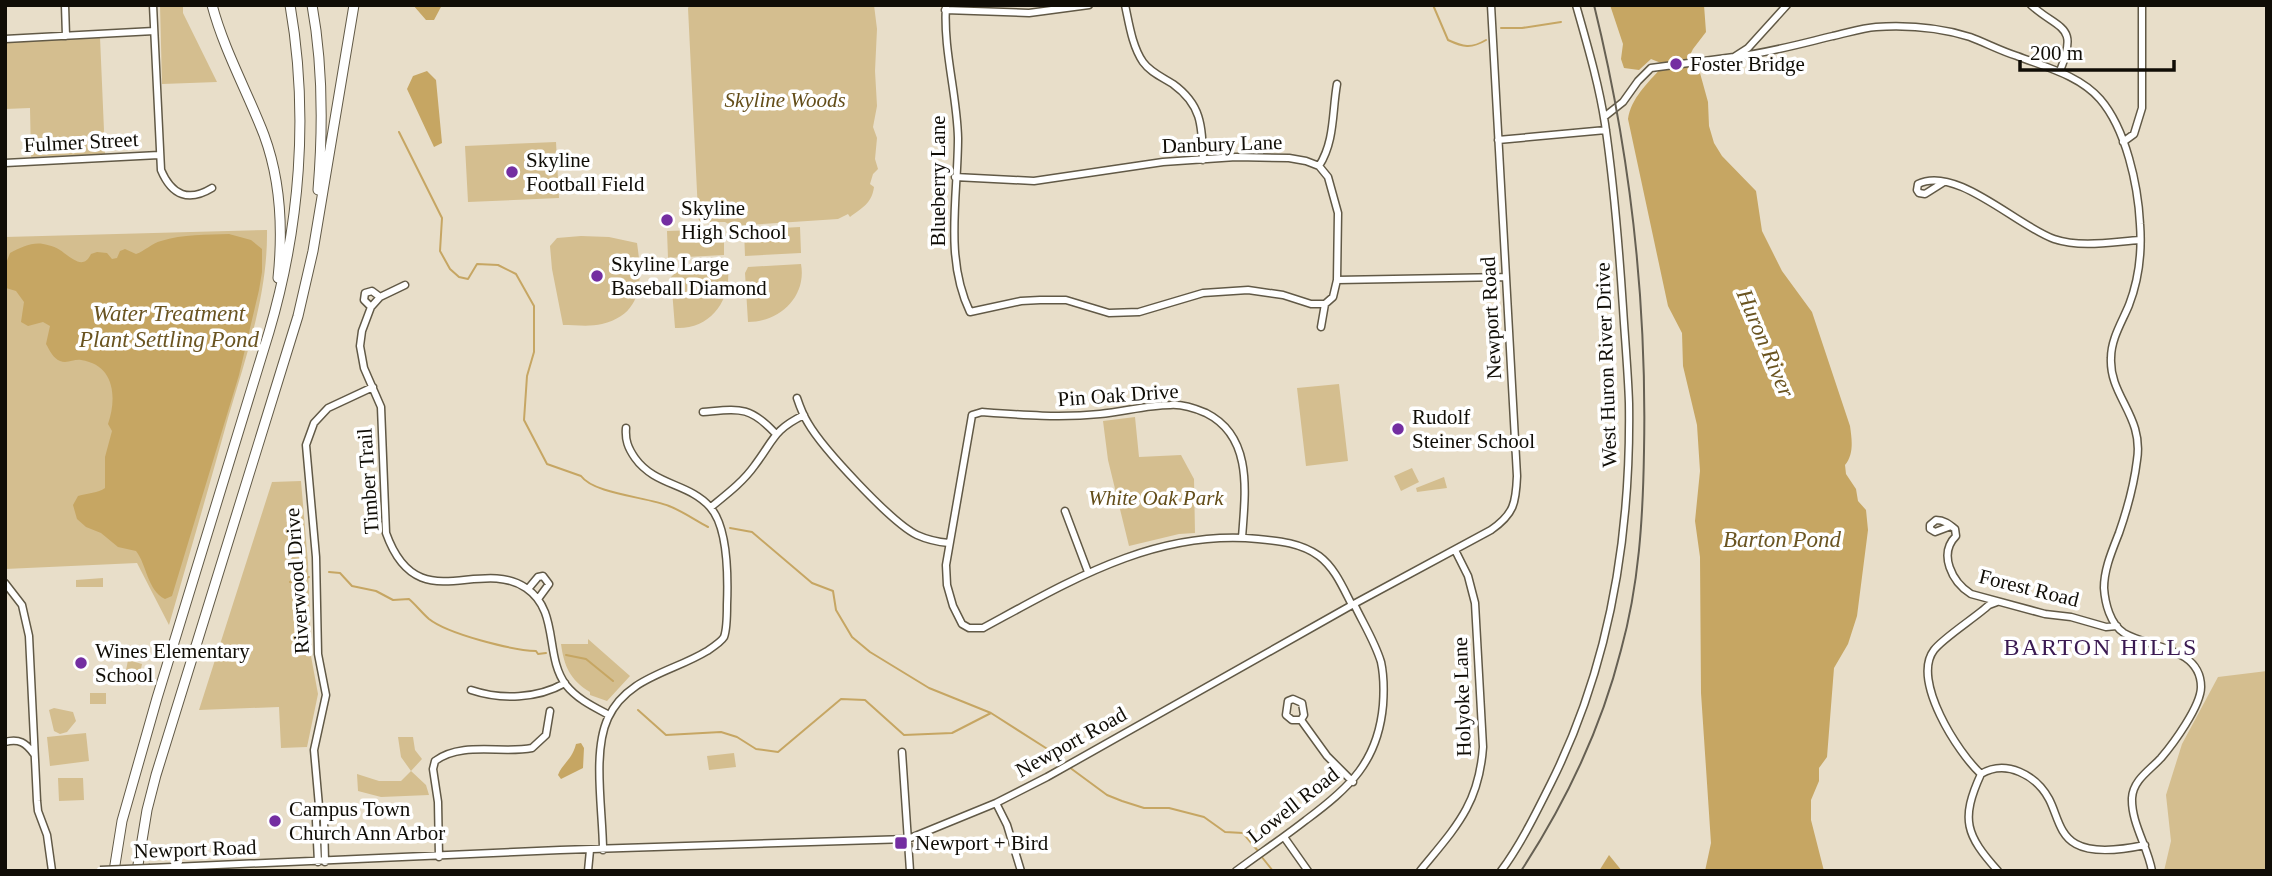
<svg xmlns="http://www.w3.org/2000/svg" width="2272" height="876" font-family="Georgia,serif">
	<rect width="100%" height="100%" fill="#e8dec9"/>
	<!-- green -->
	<path fill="#d4be8f" d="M160,5H183V13L217,82L162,84Z
		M690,5H874L877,29L875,71L877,106L873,127L877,138L875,159L878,169L873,174L870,184L874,187C872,203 862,208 850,217L848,214L838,219L732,226L725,222H700L698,218L700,214L698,212L688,8Z
		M100,37L105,154L31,157L30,108L5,109V41Z
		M556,142L559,198L468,202L465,146Z
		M800,227L801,253L745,256L744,230Z
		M724,229V255L668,258L667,231Z
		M267,230C268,294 246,357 228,418C209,487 189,556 169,625L137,563L5,569V237Z
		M581,236L609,237L637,243C642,277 645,314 602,324C590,327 575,325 563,325L552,269L550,246L557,238Z
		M801,264C807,297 779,322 748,322L745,273L748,267Z
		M707,268L728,269C731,302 709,330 675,328L671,277L676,272Z
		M1339,384L1348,461L1306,466L1297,388Z
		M1135,417L1139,457L1181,455L1194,479L1195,533L1179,534L1129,546L1108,460L1103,421Z
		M1412,468L1419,482L1401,491L1394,476Z
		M1444,477L1447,488L1417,492L1416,488Z
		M301,481L308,563L311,656L318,694L307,747L281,748L279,707L199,710L272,482Z
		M103,578V587H76V580Z
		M588,639L630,676L607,701L590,695V692C570,680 564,666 561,644H588Z
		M128,660L142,664L138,684L124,681Z
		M2267,671V871H2164L2171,841L2166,795L2182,744L2218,677Z
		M90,693H106V704H90Z
		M54,708L73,712L76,721L67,732L60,734L54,731L49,710Z
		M86,733L89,761L50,766L47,737Z
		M398,737H413L415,750L422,759L411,771L426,785L429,795L381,797L358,791L357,774L379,781H401L411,771L401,757Z
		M734,753L736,767L709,770L707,756Z
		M58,778H83L84,800L59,801Z"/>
	<!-- water -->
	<path fill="#c6a663" d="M413,5H442L434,20H426Z
		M1610,5H1704L1706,32L1693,49L1688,59L1689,65L1700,73L1708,102L1709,126L1714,143L1722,156L1756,191L1762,231L1782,271L1812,312L1850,426C1852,440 1854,454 1845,465L1846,474L1856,489L1858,501L1866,510L1868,530L1857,616L1848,644L1834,668L1827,757L1819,768V781L1811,800V820L1824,871H1705L1711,843L1701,693L1700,557L1695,521L1700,471L1697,425L1683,366L1682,333L1668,306L1628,119C1631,98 1648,83 1661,68V63L1651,59L1639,70L1624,68L1621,59L1623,44Z
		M427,71L436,80L442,143L434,147L407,89L413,76Z
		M229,234L251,240L262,249V272L259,290L239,375L172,596L165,599C147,590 147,565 136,551L118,547L101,533L86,527L77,519L73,505L78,496C88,493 98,493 105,488V457L112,431L108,424C117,398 115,365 81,360C74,359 67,364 60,361C53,358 50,351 46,344L50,326L43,322L28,326L21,322L24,302L16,291L6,288L5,266L10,253C20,248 32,242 43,244C50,245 59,248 64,253C74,260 84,269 91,254L97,252L107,253L112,259L117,258L120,251L125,249L136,254C145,251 152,243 161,241C183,234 207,235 229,234Z
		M581,743L584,748L583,768L561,779L558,775C562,764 572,760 576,744Z
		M1609,855L1622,871H1599Z"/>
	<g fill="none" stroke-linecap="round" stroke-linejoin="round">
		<!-- stream -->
		<path stroke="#c6a663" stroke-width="2" d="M1433,5L1448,40C1463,47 1471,49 1486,40
			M1501,28H1522L1561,22
			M399,132L442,218L440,251L450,269L459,277L468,279L477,264L498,265L516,274L534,306V352L527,376L524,420L547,464L581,476C594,494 647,497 669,506C682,511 695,520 708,527
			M730,528L752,532L812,583L833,591L836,610L852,637L870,652L929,688L991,713L1049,750L1064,763
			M329,572L340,573L352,586L376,591L393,600L409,599C416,605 422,613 429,619C448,634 511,650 536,651L538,654L546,653
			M290,582L309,577
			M566,655L586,659L613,681
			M638,710L666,735L721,732L737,737L756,749L778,752L841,699L865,700L904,735L952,733L991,713
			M1069,767L1107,795L1122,801L1144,808H1169L1204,817L1225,832L1243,833L1258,851
			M1261,856L1273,871"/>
		<defs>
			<path id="minor" d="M65,5L66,36
				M153,5L161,170C172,196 189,202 212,188
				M946,5C943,50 957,94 958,138C958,196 944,258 970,312L1021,301L1040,300H1066L1109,313L1139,312L1203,293L1248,290L1283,295L1311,304H1325
				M1125,5C1129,23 1132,46 1143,62C1150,72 1162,77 1173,84C1202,105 1202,126 1203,160
				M2031,5C2060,31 2079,24 2060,71
				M945,10L1029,13L1089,5
				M5,39L154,31
				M1734,57C1768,53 1800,44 1833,36C1847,33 1862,28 1876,27C1907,25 1941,28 1970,37C1986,43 2001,51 2017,56C2045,67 2079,75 2100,99C2126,129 2138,185 2140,224C2142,251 2139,279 2129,305C2122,322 2111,339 2111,358C2109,396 2144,416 2137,460C2134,485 2127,510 2119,533C2112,551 2104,569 2104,588C2105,603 2110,624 2124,633C2149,648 2201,647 2201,687C2201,706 2173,744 2161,758C2150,770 2133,780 2132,798C2131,823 2148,847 2152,871
				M1604,117L1623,102L1638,81L1651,68L1734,57L1748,48L1787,5
				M1498,140L1606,130
				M2123,142L2134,134L2142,108V5
				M5,163L159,155
				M1319,166C1335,141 1332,112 1337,84
				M955,177L1034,181L1163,162L1236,157L1289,158L1306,161L1319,166L1328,177L1338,213L1337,280L1333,297L1325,304L1321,327
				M1944,182L1925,194L1919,193L1917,190L1918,184C1956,165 2017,226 2054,239C2081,248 2112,242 2140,240
				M1337,280L1506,277
				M405,285L380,297L371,307L362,331L360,346L364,368L381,407L386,533C417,620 478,556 526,588C560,611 544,656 566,685C577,699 594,707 609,715
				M371,307L364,300L365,293L372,291L380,297
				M797,398C800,407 803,415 808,423C823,449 892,523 917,535C928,540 938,542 949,543
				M703,412C738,409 749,405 775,433
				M711,507C727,494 743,482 755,465C774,440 773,430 804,415
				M1065,511L1088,572
				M1951,526L1935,532L1930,529V525L1936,520C1944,520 1949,524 1955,529L1956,536C1938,554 1952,582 1971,594L2045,614L2071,617L2106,627L2117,626
				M1242,538C1245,494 1254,437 1206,413C1194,408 1182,404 1170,405C1147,405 1123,412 1100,414C1060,418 1022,415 982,412L972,415L971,421L946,565L947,585L953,606L962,624L969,628H983C1070,581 1155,529 1258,539C1280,541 1301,543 1319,556C1335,568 1343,588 1352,605
				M5,583L22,605L29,636L37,801L38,811L47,835L52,871
				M528,589L538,577L543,576L549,584L538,599
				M1997,602L1989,605C1976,617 1943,638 1934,650C1911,680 1958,753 1981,774C1960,820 1966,835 1998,871
				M471,690C501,700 537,699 565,683
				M1301,720H1292L1286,715L1288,701L1293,699L1302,703L1304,715L1301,720L1327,756L1353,782
				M5,742C19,738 26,743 34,754
				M902,752L910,871
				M1981,774C2006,759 2036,775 2049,799C2057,814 2059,835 2076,844C2094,854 2126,849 2145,845
				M996,803L1007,825L1021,871
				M1284,837L1308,871
				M603,850C603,812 592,752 608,718C627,677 673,672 707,651C713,647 721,642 724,637C727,629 727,614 727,605C728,579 728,527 710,507C689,483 655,486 635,458C628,448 625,440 626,428
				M439,857L438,802L433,769L435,761C462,741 502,754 532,748L546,735L550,711
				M318,862L316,821L319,808
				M325,862L324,820L319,806L314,750L326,695L318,654L316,557L306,445L314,423L328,408L373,387
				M150,868L560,850L908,839L996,803L1047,777L1352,605L1491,530C1514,514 1516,503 1517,476L1491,5
				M588,871L590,850
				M1236,871C1259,854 1283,838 1306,820C1349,788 1378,762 1383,705C1384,691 1384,676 1381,662C1375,642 1363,623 1354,604
				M1420,871C1455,828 1479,805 1483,747L1475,603L1468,576L1455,550
				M1501,871C1521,844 1536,813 1551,783C1610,665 1631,535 1629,403C1628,372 1625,340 1623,308C1619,247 1614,185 1605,124C1599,84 1587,44 1576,5"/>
			<path id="highway" d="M212,5C224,50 247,91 264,135C281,181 283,230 278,278
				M312,5C323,65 323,129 318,190
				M114,871L122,821L157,698L269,332C300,227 309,114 290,5
				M137,871L147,810L156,775L298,316L313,251L354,5"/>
		</defs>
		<!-- minor casing -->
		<use href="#minor" stroke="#615946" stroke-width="9"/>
		<!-- highway casing -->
		<use href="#highway" stroke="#615946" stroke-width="11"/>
		<!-- minor -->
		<use href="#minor" stroke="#fff" stroke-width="6"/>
		<!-- highway -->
		<use href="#highway" stroke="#fff" stroke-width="9"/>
		<!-- rail -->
		<path stroke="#666053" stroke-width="2" d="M1521,871C1566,802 1601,729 1621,650C1639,585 1643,518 1644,451C1647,301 1630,151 1594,5"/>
		<defs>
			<path id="minor-bridge" d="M100,870L150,868"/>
		</defs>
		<!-- minor-bridge casing -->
		<use href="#minor-bridge" stroke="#615946" stroke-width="9" stroke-linecap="butt"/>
		<!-- minor-bridge -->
		<use href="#minor-bridge" stroke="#fff" stroke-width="6"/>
	</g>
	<!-- markers -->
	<g fill="#742ea1" stroke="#fff" stroke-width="2.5">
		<circle cx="1676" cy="64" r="7"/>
		<circle cx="512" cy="172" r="7"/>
		<circle cx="667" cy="220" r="7"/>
		<circle cx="597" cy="276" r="7"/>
		<circle cx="1398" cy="429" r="7"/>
		<circle cx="81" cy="663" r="7"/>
		<circle cx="275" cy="821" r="7"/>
		<rect x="894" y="836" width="14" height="14" rx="3.5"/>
	</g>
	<g text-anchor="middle" stroke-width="7" stroke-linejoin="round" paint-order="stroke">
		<!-- poi labels -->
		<g font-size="21" fill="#100d06" stroke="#fff" text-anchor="start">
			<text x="1690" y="71">Foster Bridge</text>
			<text x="526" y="167">Skyline<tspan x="526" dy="24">Football Field</tspan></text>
			<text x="681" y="215">Skyline<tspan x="681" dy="24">High School</tspan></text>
			<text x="611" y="271">Skyline Large<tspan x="611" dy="24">Baseball Diamond</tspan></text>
			<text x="1412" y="424">Rudolf<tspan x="1412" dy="24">Steiner School</tspan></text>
			<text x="95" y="658">Wines Elementary<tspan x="95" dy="24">School</tspan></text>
			<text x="289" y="816">Campus Town<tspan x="289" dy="24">Church Ann Arbor</tspan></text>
			<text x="915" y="850">Newport + Bird</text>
		</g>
		<!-- park labels -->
		<g font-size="21" font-style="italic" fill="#634d19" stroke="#fff">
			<text x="785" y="107">Skyline Woods</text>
			<text x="1156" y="505">White Oak Park</text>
		</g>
		<!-- street labels -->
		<g font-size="21" fill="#100d06" stroke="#fff">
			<text transform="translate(81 142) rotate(-3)" y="7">Fulmer Street</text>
			<text transform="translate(1222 144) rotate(-2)" y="7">Danbury Lane</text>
			<text transform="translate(938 181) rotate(-90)" y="7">Blueberry Lane</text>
			<text transform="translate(1491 318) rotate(-93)" y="7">Newport Road</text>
			<text transform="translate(1606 365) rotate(-92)" y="7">West Huron River Drive</text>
			<text transform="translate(1118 395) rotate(-4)" y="7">Pin Oak Drive</text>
			<text transform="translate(368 481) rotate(-94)" y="7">Timber Trail</text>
			<text transform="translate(297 581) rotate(-94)" y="7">Riverwood Drive</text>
			<text transform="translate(2029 588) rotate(14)" y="7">Forest Road</text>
			<text transform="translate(1462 697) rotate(-92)" y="7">Holyoke Lane</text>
			<text transform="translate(1071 742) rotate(-29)" y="7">Newport Road</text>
			<text transform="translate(1293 805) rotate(-38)" y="7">Lowell Road</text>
			<text transform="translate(195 849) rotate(-2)" y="7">Newport Road</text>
		</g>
		<!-- water labels -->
		<g font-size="23" font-style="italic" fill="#6a5421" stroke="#fff">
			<text x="169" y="321">Water Treatment<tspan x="169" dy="26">Plant Settling Pond</tspan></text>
			<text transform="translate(1766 343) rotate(67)" y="8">Huron River</text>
			<text x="1782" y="547">Barton Pond</text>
		</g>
		<!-- quarter labels -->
		<g font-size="24" letter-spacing="2" fill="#3b1a52" stroke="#fff">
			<text x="2101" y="655">BARTON HILLS</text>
		</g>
	</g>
	<!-- border -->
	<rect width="2272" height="876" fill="none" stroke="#100d06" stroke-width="14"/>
	<!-- scale -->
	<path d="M2020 60v10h154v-10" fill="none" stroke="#100d06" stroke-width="3.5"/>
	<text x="2030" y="60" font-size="21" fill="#100d06" stroke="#ffffff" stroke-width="5" paint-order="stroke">200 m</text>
</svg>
